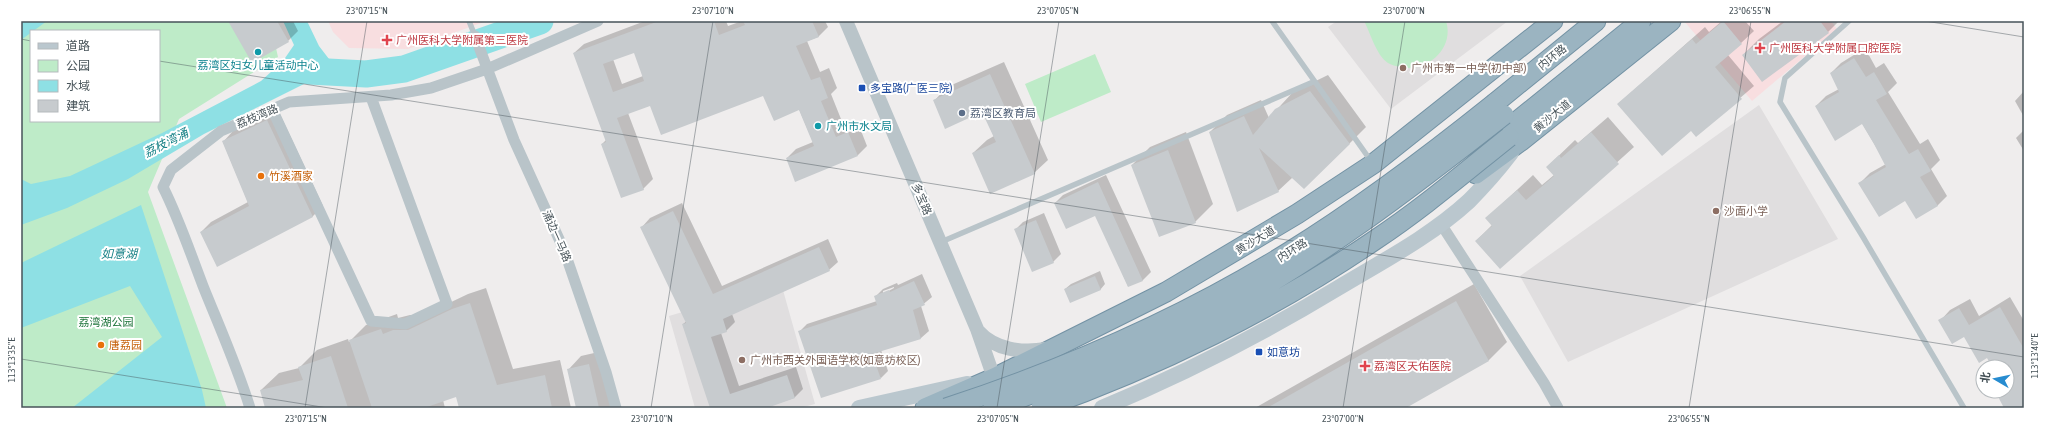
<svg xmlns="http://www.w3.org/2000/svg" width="2045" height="429" font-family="'Asap Condensed','Noto Sans SC',sans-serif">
	<rect width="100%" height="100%" fill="#efeded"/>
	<!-- education -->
	<path fill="#e0dedf" d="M1337,21H1508L1391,109L1328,27Z
		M1759,105L1838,239L1568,362L1520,276Z
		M781,283L815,404L800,408H695L669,316Z"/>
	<!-- medical -->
	<path fill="#f8dee0" d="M328,21H487L408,49L349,48L333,32Z
		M1684,21H1831L1837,29L1752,101Z"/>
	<!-- green -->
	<path fill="#beebc8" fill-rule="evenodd" d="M21,21H270L278,57L179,119L148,192L227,408H21ZM31,31H159V121H31Z
		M1364,21H1446C1455,49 1426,73 1400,67C1396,66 1391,65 1388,63C1376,55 1371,34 1364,21Z
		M1095,54L1111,92L1041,122L1025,84Z"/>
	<!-- water -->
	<path fill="#8ee0e4" d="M21,21H47L21,40Z
		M283,21H307L319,46L329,59L322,81L312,80L204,134L128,179L67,208L21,225V179L31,184L70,176L162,133L261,81L283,61L294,45Z
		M141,205L202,390L206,408H72L162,337L130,286L21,328V263Z"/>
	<!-- shadow -->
	<path fill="#0003" fill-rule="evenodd" d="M229,21H293L298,31L288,41Z
		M645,21H726L728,26L742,21H825L828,27L818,37L807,41L820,72L829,68L837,88L831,94L845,129L858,123L867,146L858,155L787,158L796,149L813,142L799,109L764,94L651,105L628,113L653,179L643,189L602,144L606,140L574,53L584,44ZM635,51L643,76L622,84L613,59Z
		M1722,21H1745L1754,31L1728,55L1754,86L1696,136L1691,130L1618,104L1705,27L1709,32Z
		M1783,21H1839L1828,32L1743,55L1759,39Z
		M1865,48L1876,68L1884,63L1897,83L1888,92L1920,144L1928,139L1940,160L1931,169L1947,196L1937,206L1860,183L1870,173L1886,164L1862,123L1816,106L1826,96L1839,89L1831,73L1841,63Z
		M1004,62L1048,160L1034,173L973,153L987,140L994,136L983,111L934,101L947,87Z
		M1328,75L1366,127L1349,144L1292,178L1278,191L1210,132L1227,115L1261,100L1269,118L1293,92Z
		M2024,91V117L2015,101Z
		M278,110L323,206L312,217L201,232L211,222L248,202L223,142L233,131Z
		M1608,117L1634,147L1500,268L1476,241L1492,225L1487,218L1533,175L1542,185L1554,175L1547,167L1575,140L1578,143Z
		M2024,130V151L2016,138Z
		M1186,132L1213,204L1195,222L1132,165L1150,147Z
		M1106,175L1151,272L1143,280L1128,286L1096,214L1055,203L1063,195Z
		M682,203L722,286L828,239L838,262L829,270L732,314L735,322L726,331L721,333L739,386L796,367L803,389L794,398L764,408H711L683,324L687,321L642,227L650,218Z
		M1044,213L1061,254L1053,262L1015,230L1023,222Z
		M1100,271L1105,284L1100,290L1065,289L1071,284Z
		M922,274L932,297L921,306L929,331L921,338L881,350L888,371L881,378L800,331L807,324L877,301L875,297L883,289L897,283L898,285ZM894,287V288L883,294V291Z
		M1474,284L1507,342L1489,360L1404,408H1255Z
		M486,288L513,369L560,360L571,408H460L457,396L443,400L445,408H266L261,390L279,373L299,368L317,350L348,339L349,342L366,325L397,314L398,318L410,315H424L468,294Z
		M2010,297L2024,321V408H2006L1996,391H2007V367H1993L1988,357L1964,336L1940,321L1950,310L1970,299L1979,316Z
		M603,351L615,403L609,408H577L568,370L581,356Z"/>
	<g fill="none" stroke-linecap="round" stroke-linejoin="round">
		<!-- river -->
		<path stroke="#8ee0e4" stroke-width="27" d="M309,71L366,74L404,69L540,21"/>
	</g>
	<!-- building -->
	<path fill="#c7cbce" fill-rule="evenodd" d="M228,21H277L289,42L252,63Z
		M659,21H714L719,35L745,25L743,21H812L819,37L796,46L811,80L820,77L828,98L821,101L836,137L848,132L858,156L795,182L786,158L814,146L799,110L774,121L763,96L661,135L650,106L617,118L644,190L621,198L601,144L606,142L573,53ZM634,53L644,81L613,92L603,64Z
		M1723,21L1742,44L1715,67L1742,99L1696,137L1691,131L1662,156L1617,104L1692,39L1696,44Z
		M1786,21H1820L1829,33L1762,82L1742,55Z
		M1854,58L1866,77L1874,72L1887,94L1876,100L1909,154L1918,149L1931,171L1920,177L1938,206L1916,219L1905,201L1879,217L1858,183L1886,167L1874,144L1862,124L1835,141L1815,106L1839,92L1830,73Z
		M990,74L1035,174L990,194L972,153L996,142L982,112L945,129L933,100Z
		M1310,91L1350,144L1304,189L1259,148L1279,192L1237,212L1209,132L1244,116L1253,135L1275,109Z
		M267,120L313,217L217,267L200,232L249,206L222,141Z
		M1591,132L1619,164L1500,269L1475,241L1492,226L1485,218L1517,190L1526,200L1554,176L1546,167L1559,155L1561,158Z
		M1168,150L1196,223L1159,237L1131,165Z
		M1098,182L1143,281L1128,287L1095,216L1066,229L1054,203Z
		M673,211L713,294L819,247L830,271L723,319L727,332L711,337L730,394L787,375L795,398L767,408H710L682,324L686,323L640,227Z
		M1036,220L1054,263L1032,272L1014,229Z
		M1095,276L1101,290L1070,303L1064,289Z
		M914,281L925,305L913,310L921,339L872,354L881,379L821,398L798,331L877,305L874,296L889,290L890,292Z
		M1456,301L1489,361L1406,408H1267Z
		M470,303L497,385L545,375L552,408H459L456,397L424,408H372L349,340L381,329L383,334L393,330H408L452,309Z
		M2000,307L2024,349V408H2004L1995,391H2007V367H1992L1987,358L1979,363L1964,337L1952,344L1938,320L1959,308L1969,325Z
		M331,356L348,408H265L260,390L303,380L298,367Z
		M589,364L599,408H576L567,369Z"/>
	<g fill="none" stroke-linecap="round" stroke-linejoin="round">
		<defs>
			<path id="trunk" d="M1495,103L1596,21
				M1489,144L1641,21
				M1476,174L1521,141L1671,21
				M925,408L994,378L1166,292L1297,214L1373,164L1553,21"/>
		</defs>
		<!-- trunk casing -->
		<use href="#trunk" stroke="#7392a4" stroke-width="21"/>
		<!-- service -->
		<path stroke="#b9c4c9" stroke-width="5.5" d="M469,21L475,36
			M1272,21L1371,161
			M1849,21L1785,78L1780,102L1863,237L1964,408
			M941,242L1313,82"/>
		<!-- minor -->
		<path stroke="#b9c4c9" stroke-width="11" d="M475,36L514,140L564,250L606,372L616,408
			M272,109L371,321L405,324L447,304L371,97
			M1441,224L1544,383L1558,408
			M250,408C237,366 219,326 203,286C190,252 179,219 163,187L171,170L221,131L289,102L391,95L431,88L487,69L598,21"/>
		<!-- tertiary -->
		<path stroke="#b9c4c9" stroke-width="14" d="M846,21L977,329L994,378V386
			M978,331C995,350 1022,353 1046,349"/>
		<!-- secondary -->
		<path stroke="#bac7ce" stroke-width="16" d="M859,408L967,384
			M1102,408C1184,374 1262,334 1338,288C1383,261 1431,236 1469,201C1484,186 1498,170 1511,153"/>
		<!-- trunk -->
		<use href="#trunk" stroke="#9bb4c1" stroke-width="19"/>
		<defs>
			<path id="trunk-bridge" d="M946,408C1065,369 1183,318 1289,252C1362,207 1429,156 1495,103
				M993,408C1041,391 1089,372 1136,351C1161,340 1187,330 1210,317C1316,261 1410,189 1504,115
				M1041,408C1157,367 1274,309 1375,240C1422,209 1465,172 1509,137"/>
		</defs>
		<!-- trunk-bridge casing -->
		<use href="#trunk-bridge" stroke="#7392a4" stroke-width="21" stroke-linecap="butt"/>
		<!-- trunk-bridge -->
		<use href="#trunk-bridge" stroke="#9bb4c1" stroke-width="19"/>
	</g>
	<!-- ticks -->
	<path fill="none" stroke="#475359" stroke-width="1" stroke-opacity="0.45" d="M1925,21L2024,37M21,39L31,41M159,61L2024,357M21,359L328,408M305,408L367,21M651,408L713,21M997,408L1059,21M1343,408L1405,21M1689,408L1751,21"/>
	<!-- markers -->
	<g fill="#e0444e" stroke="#fff" stroke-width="1.5">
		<path d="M385 34h4v4h4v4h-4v4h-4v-4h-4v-4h4z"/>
		<path d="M1758 42h4v4h4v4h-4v4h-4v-4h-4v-4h4z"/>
		<path d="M1363 360h4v4h4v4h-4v4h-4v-4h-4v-4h4z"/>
	</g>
	<g fill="#0f9aa8" stroke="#fff" stroke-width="1.5">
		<circle cx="258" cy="52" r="4"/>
		<circle cx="818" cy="126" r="4"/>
	</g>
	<g fill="#8d6e63" stroke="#fff" stroke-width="1.5">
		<circle cx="1403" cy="68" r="4"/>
		<circle cx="1716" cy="211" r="4"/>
		<circle cx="742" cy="360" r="4"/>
	</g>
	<g fill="#1a4fb4" stroke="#fff" stroke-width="1.5">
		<rect x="858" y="84" width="8" height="8" rx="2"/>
		<rect x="1255" y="348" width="8" height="8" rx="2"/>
	</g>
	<circle fill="#5c6f8a" stroke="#fff" stroke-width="1.5" cx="962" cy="113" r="4"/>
	<g fill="#e8710a" stroke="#fff" stroke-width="1.5">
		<circle cx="261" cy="176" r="4"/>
		<circle cx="101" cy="345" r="4"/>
	</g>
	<g text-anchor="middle" stroke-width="4" stroke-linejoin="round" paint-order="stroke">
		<!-- health labels -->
		<g font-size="11" fill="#be3a42" stroke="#fff" text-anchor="start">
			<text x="396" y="44">广州医科大学附属第三医院</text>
			<text x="1769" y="52">广州医科大学附属口腔医院</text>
			<text x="1374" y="370">荔湾区天佑医院</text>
		</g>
		<!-- street labels -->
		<g font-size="11" fill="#475359" stroke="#fff">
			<text transform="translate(1552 57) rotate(-39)" y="4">内环路</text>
			<text transform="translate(257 116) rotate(-23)" y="4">荔枝湾路</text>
			<text transform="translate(1552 116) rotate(-39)" y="4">黄沙大道</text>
			<text transform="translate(922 199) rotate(67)" y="4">多宝路</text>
			<text transform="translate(557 236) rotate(66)" y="4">涌边一马路</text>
			<text transform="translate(1255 240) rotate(-31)" y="4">黄沙大道</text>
			<text transform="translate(1292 250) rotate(-32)" y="4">内环路</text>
		</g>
		<!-- culture labels -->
		<g font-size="11" fill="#0d838f" stroke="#fff">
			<text x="258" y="69">荔湾区妇女儿童活动中心</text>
			<text x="826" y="130" text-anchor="start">广州市水文局</text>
		</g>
		<!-- education labels -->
		<g font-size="11" fill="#785e54" stroke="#fff" text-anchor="start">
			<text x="1411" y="72">广州市第一中学(初中部)</text>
			<text x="1724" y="215">沙面小学</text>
			<text x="750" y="364">广州市西关外国语学校(如意坊校区)</text>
		</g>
		<!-- transit labels -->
		<g font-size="11" fill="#164399" stroke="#fff" text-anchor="start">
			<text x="870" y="92">多宝路(广医三院)</text>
			<text x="1267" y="356">如意坊</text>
		</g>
		<!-- service labels -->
		<g font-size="11" fill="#4e5e75" stroke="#fff" text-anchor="start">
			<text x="970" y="117">荔湾区教育局</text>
		</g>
		<!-- food labels -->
		<g font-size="11" fill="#c56008" stroke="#fff" text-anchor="start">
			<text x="269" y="180">竹溪酒家</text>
			<text x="109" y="349">唐荔园</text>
		</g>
		<!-- park labels -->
		<g font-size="11" fill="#1e743b" stroke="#fff">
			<text x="106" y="326">荔湾湖公园</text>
		</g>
		<!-- water labels -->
		<g font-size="12" font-style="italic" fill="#168186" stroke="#fff">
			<text transform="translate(166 143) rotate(-27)" y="4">荔枝湾涌</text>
			<text x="119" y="258">如意湖</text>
		</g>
	</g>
	<!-- border -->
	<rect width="2045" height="429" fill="none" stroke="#ffffff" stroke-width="44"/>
	<!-- legend -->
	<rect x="30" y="30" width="130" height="92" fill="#ffffff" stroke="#b5babd"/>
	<rect x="38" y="43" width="20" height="6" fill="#bac7ce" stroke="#b5babd"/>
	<text x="66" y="50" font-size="12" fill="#475359">道路</text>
	<rect x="38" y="60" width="20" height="12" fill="#beebc8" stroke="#b5babd"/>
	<text x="66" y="70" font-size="12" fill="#475359">公园</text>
	<rect x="38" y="80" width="20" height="12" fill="#8ee0e4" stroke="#b5babd"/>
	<text x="66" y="90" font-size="12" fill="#475359">水域</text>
	<rect x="38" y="100" width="20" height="12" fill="#c7cbce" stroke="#b5babd"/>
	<text x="66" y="110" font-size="12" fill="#475359">建筑</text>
	<!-- north arrow -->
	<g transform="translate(1995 379) rotate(279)"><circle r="19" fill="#ffffff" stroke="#b5babd"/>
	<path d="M0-3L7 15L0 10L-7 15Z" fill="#278cd0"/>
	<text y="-6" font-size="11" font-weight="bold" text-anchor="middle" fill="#475359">北</text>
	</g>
	<rect x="22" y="22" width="2001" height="385" fill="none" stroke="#475359" stroke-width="1.5"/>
	<g font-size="10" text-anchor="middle" fill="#475359">
		<text x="367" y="14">23°07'15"N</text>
		<text x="713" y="14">23°07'10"N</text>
		<text x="1058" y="14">23°07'05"N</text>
		<text x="1404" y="14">23°07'00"N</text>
		<text x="1750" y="14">23°06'55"N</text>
		<text transform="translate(2034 356) rotate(-90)" y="4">113°13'40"E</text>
		<text transform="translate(11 360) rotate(-90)" y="4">113°13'35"E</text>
		<text x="306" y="422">23°07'15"N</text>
		<text x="652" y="422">23°07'10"N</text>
		<text x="998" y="422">23°07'05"N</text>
		<text x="1343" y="422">23°07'00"N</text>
		<text x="1689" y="422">23°06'55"N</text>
	</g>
</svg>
